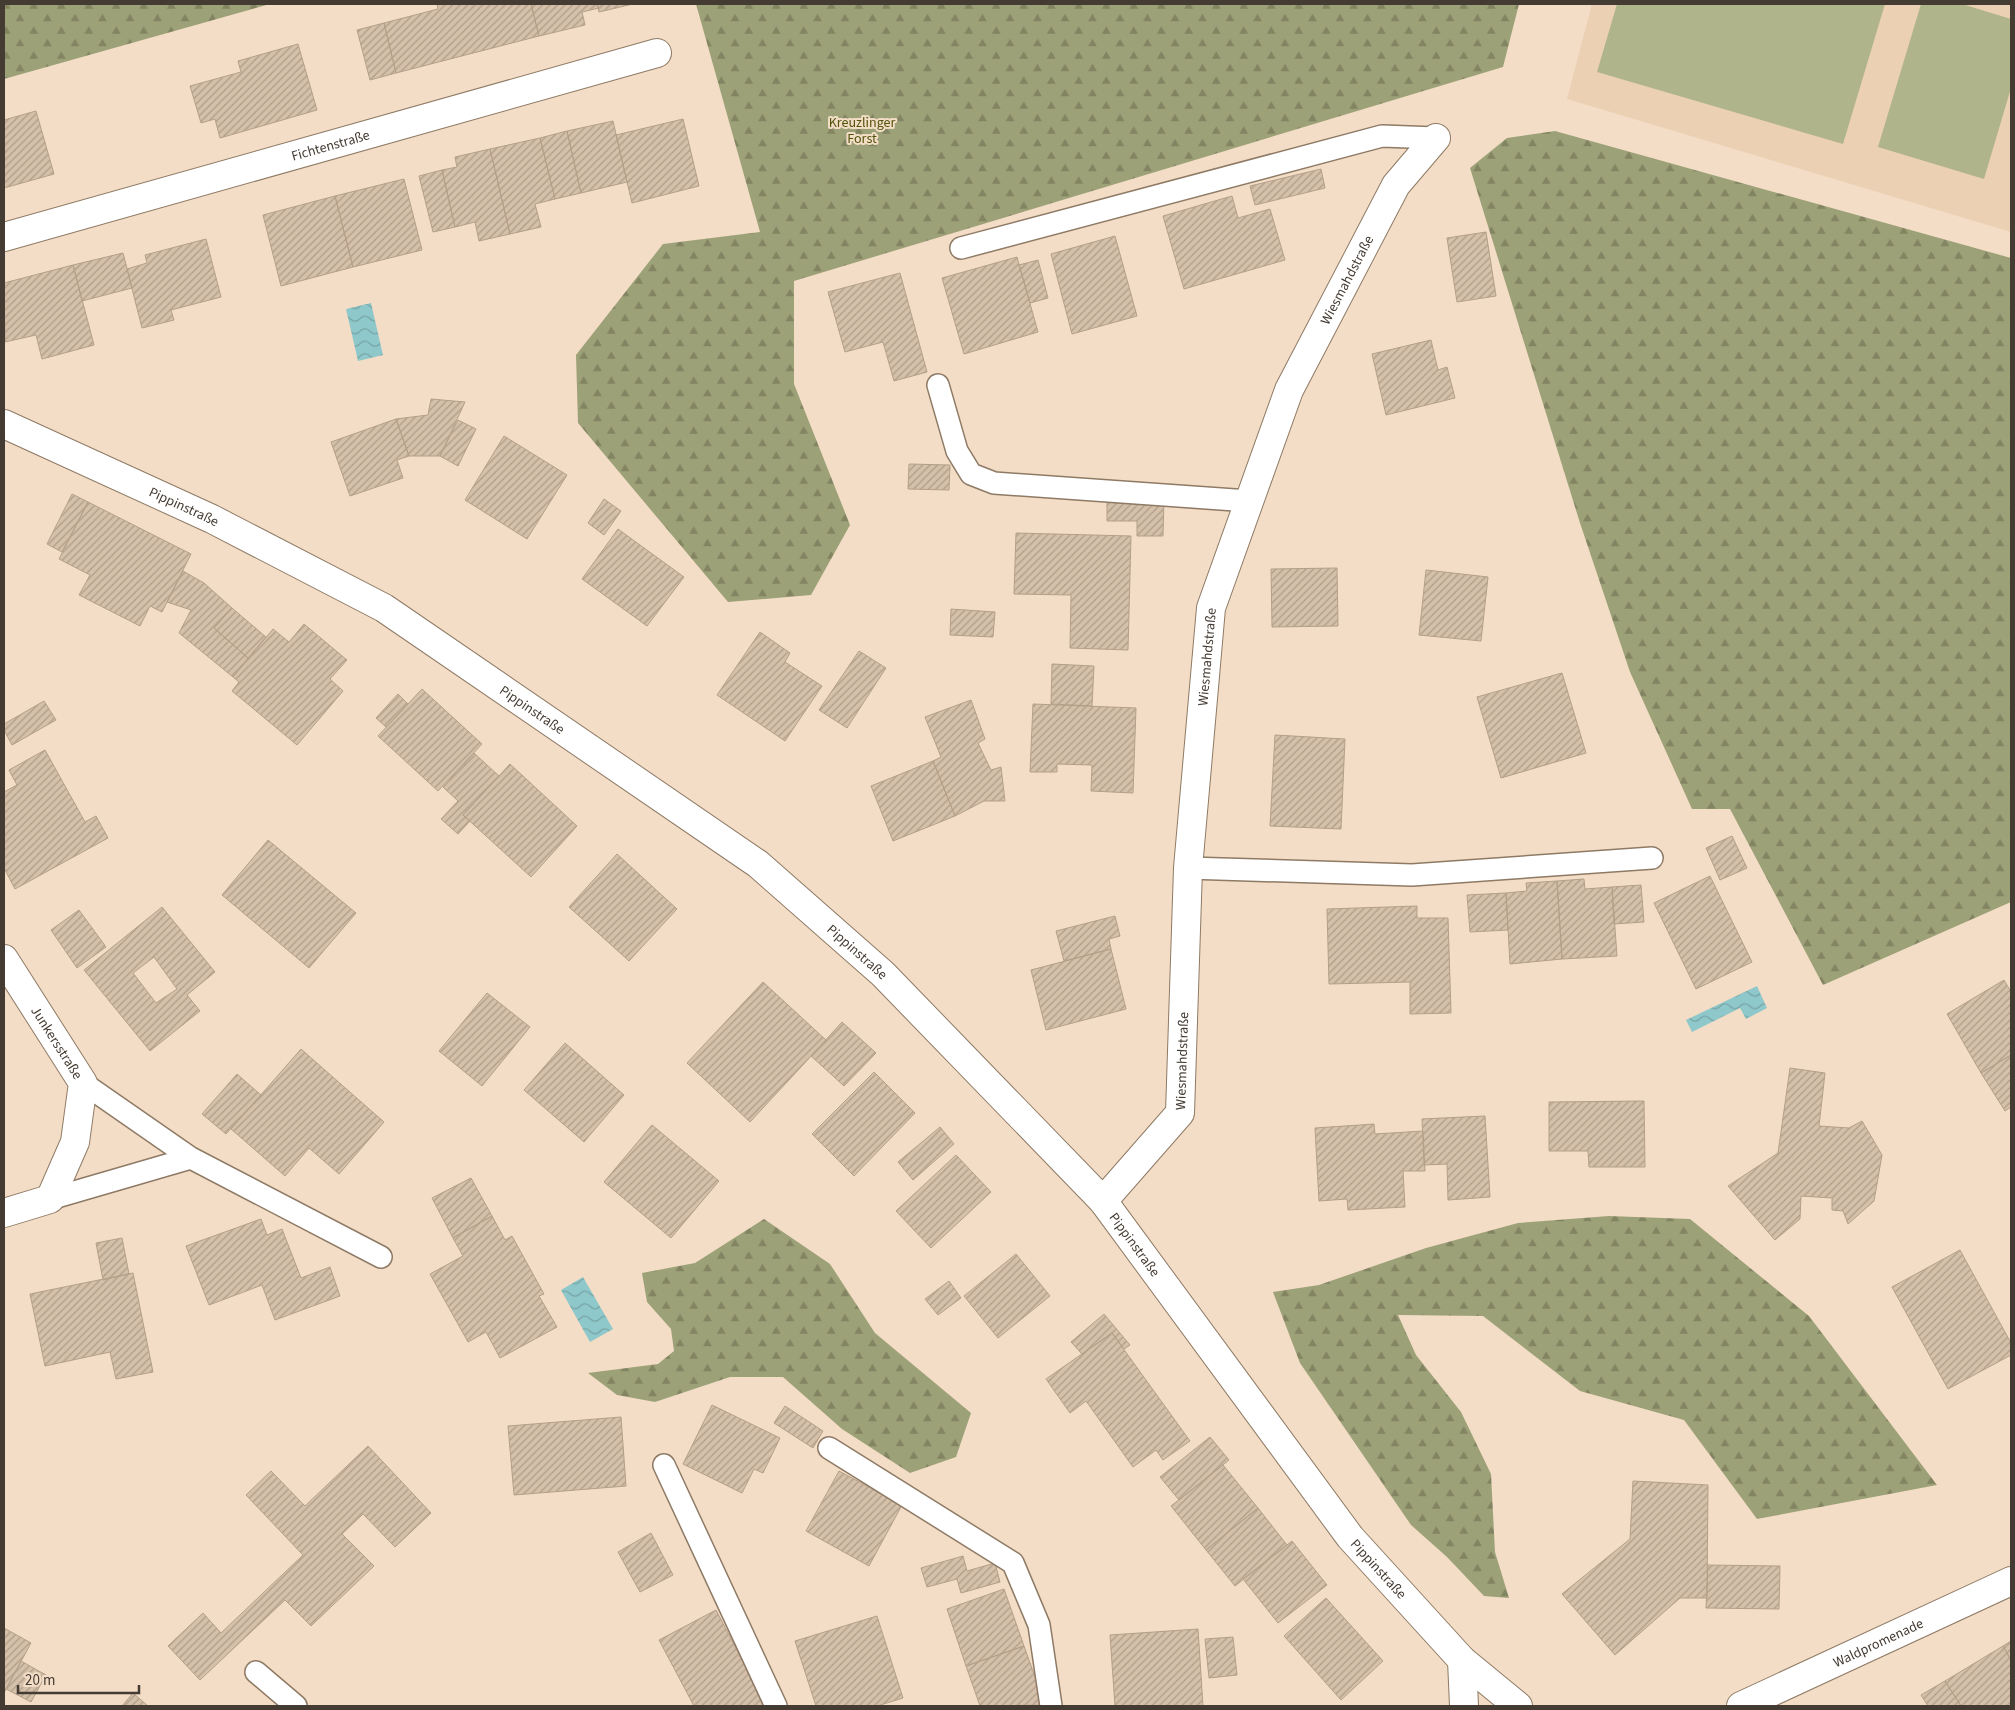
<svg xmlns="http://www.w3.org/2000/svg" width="2015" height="1710" font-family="'Source Sans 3',sans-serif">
	<defs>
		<pattern id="forest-firs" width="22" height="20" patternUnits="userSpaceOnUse" patternTransform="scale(1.25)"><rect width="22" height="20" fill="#9da177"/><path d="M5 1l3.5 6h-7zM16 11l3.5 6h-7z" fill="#828462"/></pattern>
		<pattern id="water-waves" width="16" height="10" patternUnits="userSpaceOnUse" patternTransform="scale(1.25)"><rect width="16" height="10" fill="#8fc8ca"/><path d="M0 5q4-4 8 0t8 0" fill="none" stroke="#76a4a5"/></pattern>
		<pattern id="building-hatch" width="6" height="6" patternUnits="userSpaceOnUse" patternTransform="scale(1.25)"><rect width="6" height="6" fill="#d5c0a9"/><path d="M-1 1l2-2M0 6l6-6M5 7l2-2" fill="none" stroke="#ae9d8a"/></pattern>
	</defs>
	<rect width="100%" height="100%" fill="#f3ddc6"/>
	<!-- built -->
	<path fill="#ecd0b4" d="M1592,4H2011V232L1567,99Z"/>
	<!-- green -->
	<path fill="#afb48b" d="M1617,4H1885L1843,144L1597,72Z
		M1921,4H1962L2011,19V88L1984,179L1878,147Z"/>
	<!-- forest -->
	<path fill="url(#forest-firs)" d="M4,4H270L4,79Z
		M696,4H1519L1503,67L794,281V384L850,525L811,595L728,602L578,423L576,355L663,244L760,232Z
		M1555,131L2011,258V902L1823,985L1730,809H1692L1630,672L1580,523L1470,168L1507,138Z
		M1609,1216L1690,1219L1809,1316L1937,1485L1757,1519L1684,1420L1580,1391L1483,1316L1398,1315L1416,1355L1461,1412L1491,1474L1495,1552L1509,1598L1484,1596L1447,1557L1411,1525L1300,1363L1273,1292L1319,1285L1426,1248L1518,1223Z
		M764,1219L830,1264L875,1333L971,1413L956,1457L910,1473L842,1429L783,1377H730L655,1402L617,1395L588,1373L658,1364L674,1351L671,1329L647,1302L642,1273L695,1263Z"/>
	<!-- water -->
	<path fill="url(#water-waves)" d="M371,303L383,355L358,361L346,309Z
		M1757,986L1767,1008L1746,1019L1740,1008L1692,1032L1686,1020Z
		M583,1277L613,1329L590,1342L561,1290Z"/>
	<!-- building -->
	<path fill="url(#building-hatch)" stroke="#b49f89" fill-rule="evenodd" d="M437,4H531L539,36L396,73L384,23L438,9Z
		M531,4H597L599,8L582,12L585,25L539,36Z
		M597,4H633L599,12Z
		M384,23L396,73L370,80L357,30Z
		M298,44L317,110L220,138L215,119L201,123L190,86L241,72L238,61Z
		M36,111L54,174L4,188V120Z
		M683,119L699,186L632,203L616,135Z
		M613,121L627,182L581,193L567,131Z
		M567,131L581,193L555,199L540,138Z
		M540,138L555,199L535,204L541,227L510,234L490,149Z
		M490,149L510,234L479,241L475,222L455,227L442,170L457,167L455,157Z
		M1321,169L1325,188L1255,205L1250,186Z
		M442,170L455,227L433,232L419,176Z
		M404,179L422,250L353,267L335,196Z
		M335,196L353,267L281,286L263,215Z
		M1232,196L1238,218L1270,209L1285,260L1184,289L1163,216Z
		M1486,232L1496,296L1457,302L1447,238Z
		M1115,236L1137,316L1072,334L1051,254Z
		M206,239L221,297L171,310L174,320L142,328L127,269L147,263L145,255Z
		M123,253L132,288L82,301L73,265Z
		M1017,257L1038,332L964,354L942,278Z
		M1038,260L1048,298L1030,303L1019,265Z
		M73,265L94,345L42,359L36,335L5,342L4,283Z
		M900,273L927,372L894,381L883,342L845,352L828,292Z
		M1431,340L1438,370L1447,367L1455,398L1386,415L1372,354Z
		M431,399L465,402L440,456H409L396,419L428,415Z
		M396,419L409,456L397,460L403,478L350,496L331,442Z
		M458,420L476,429L458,466L440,456Z
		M504,436L567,475L527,539L465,500Z
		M909,464L950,465L949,490L908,489Z
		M72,494L88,502L62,552L47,544Z
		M1107,498L1164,499L1163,536H1137V521H1107Z
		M604,499L621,511L604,535L588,523Z
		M88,502L191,554L162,612L150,606L140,626L79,595L90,575L59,559Z
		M618,529L684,577L647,626L582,579Z
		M1016,533L1131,536L1128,650L1070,648L1071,595L1014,594Z
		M1337,568L1338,626L1272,627L1271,569Z
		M1426,570L1488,577L1481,641L1419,635Z
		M183,571L204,583L232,608L214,628L248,658L233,677L179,633L191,610L167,602Z
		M232,608L266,637L248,658L214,628Z
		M951,609L995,612L993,637L950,635Z
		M304,624L347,660L330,679L343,691L297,745L232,691L239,682L233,677L273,629L289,642Z
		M760,632L790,653L785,662L822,686L785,741L717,695Z
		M859,651L886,668L847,728L819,710Z
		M1052,664L1094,666L1092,706L1051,704Z
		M1562,673L1586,753L1501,778L1477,697Z
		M422,689L482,744L438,791L378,736Z
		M398,694L408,704L386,727L376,718Z
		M971,700L985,739L978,743L991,770L1001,767L1005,801H984L955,816L933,761L941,757L925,717Z
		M44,701L56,720L12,745L4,730V724Z
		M1033,704L1136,708L1133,793L1091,791L1092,765L1057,764V772H1030Z
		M1275,735L1345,739L1341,829L1270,826Z
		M45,750L85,822L96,816L108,838L15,889L4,868V792L17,785L9,770Z
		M474,753L499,776L463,815L470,821L458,834L441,819L458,801L443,787Z
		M933,761L955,816L893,841L871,786Z
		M510,764L577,826L531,877L463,815Z
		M1732,836L1747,868L1720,880L1706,848Z
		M268,840L356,913L309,968L222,895Z
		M617,854L677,909L629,961L569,907Z
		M1710,876L1752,962L1696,989L1654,903Z
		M1584,879L1585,889L1612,887L1617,956L1562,959L1557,881Z
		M1557,881L1562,959L1510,964L1506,893L1527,891L1526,883Z
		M1641,885L1644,922L1614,924L1612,887Z
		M1506,893L1508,930L1470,932L1467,895Z
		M1417,906V918H1448L1451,1013L1410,1014V982L1329,984L1327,909Z
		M162,907L215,972L187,995L200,1011L150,1051L84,970ZM154,957L177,989L156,1003L133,973Z
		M79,910L106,947L77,968L51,930Z
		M1115,916L1120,936L1109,939L1111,949L1064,961L1056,931Z
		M1111,949L1126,1009L1046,1030L1031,970Z
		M2004,980L2011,992V1055L1981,1073L1947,1014Z
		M763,982L826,1040L750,1122L687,1063Z
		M487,993L530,1027L482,1086L439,1051Z
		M842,1022L876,1053L844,1086L811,1056Z
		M565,1043L624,1095L584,1142L524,1090Z
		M301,1049L384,1122L339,1174L309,1148L285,1176L231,1129Z
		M2011,1055V1107L2005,1111L1981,1073Z
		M1790,1068L1825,1073L1819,1126L1849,1128L1862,1121L1882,1155L1874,1201L1848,1224L1843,1211L1832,1210V1198L1801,1196L1800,1219L1775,1240L1728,1186L1778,1153Z
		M874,1072L915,1113L854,1176L812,1134Z
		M237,1074L261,1095L226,1134L202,1114Z
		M1644,1101L1645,1167H1589L1588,1151H1549V1102Z
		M1485,1116L1490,1197L1448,1200L1447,1164L1424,1165L1422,1119Z
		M1374,1124L1375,1134L1423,1131L1425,1171H1403L1405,1207L1348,1210L1347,1199L1319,1201L1315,1128Z
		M652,1125L719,1181L671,1238L604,1182Z
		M940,1127L954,1144L913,1180L898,1162Z
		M956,1155L991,1192L931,1248L896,1211Z
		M471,1178L492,1216L453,1238L432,1198Z
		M492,1216L505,1240L512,1236L544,1294L539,1296L557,1327L500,1358L486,1332L468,1342L430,1274L463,1256L453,1238Z
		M261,1219L267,1235L282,1229L301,1278L330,1267L340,1296L275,1320L262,1285L209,1305L186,1246Z
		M122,1238L129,1274L103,1280L96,1243Z
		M1960,1250L2011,1343V1355L1948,1389L1892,1287Z
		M1016,1254L1050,1296L998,1338L964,1296Z
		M133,1273L153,1372L116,1379L110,1352L45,1366L30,1294Z
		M949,1281L961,1298L938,1315L925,1299Z
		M1104,1314L1130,1345L1124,1349L1112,1333L1082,1354L1071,1342Z
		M1112,1333L1190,1441L1163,1460L1156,1450L1133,1467L1086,1401L1070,1413L1046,1379Z
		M712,1405L780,1438L763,1473L754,1469L742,1493L683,1464Z
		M785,1406L823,1431L813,1448L774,1423Z
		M621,1417L626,1486L514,1495L508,1426Z
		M1210,1437L1229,1460L1179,1500L1160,1477Z
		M368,1446L431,1513L395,1547L363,1514L342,1534L374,1566L311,1626L285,1600L200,1680L168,1646L203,1613L221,1633L303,1555L246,1495L271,1471L305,1506Z
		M1223,1465L1258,1508L1206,1550L1171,1506Z
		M839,1471L902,1505L869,1566L806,1531Z
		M1633,1481L1708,1485L1707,1598H1680L1615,1655L1562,1594L1630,1539Z
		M1258,1508L1287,1545L1235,1586L1206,1550Z
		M651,1533L673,1575L640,1592L618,1552Z
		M1292,1541L1327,1585L1278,1623L1243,1579Z
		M963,1556L967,1571L995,1563L1000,1582L961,1593L957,1579L927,1587L921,1568Z
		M1708,1565L1780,1566L1779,1609L1706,1608Z
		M1004,1589L1024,1646L966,1666L947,1609Z
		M1326,1598L1383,1661L1341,1700L1284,1636Z
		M716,1610L766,1706H694L659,1640Z
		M877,1616L903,1698L877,1706H816L795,1641Z
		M4,1628L31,1643L4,1693Z
		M1198,1629L1203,1706H1115L1110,1635Z
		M1233,1637L1237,1675L1209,1678L1205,1639Z
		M2011,1641V1660L2003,1646Z
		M1024,1646L1045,1705L980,1706L966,1666Z
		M2003,1646L2011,1660V1706H1961L1945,1681Z
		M21,1661L46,1675L31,1702L6,1689Z
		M1945,1681L1961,1706H1928L1921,1695Z
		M133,1693L148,1706H122Z"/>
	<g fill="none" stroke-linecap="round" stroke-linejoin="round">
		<defs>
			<path id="lane" d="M961,248L1382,136L1436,138
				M938,385L957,451L971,474L994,483L1249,501
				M1188,868L1412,875L1652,858
				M83,1083L191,1158L381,1257
				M50,1199L191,1158
				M829,1448L1013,1563L1039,1625L1051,1706
				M664,1465L776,1706
				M256,1672L296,1706"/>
			<g id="street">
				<path id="s1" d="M4,237L657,53"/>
				<path id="s2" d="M4,424L212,519L384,608L758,864L883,974L1103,1201L1350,1537L1462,1660L1518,1706"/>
				<path id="s3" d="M4,959L83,1083L75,1142L50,1199L4,1213"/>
				<path id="s4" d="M1103,1201L1180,1113L1188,868L1211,608L1289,390L1396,185L1436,138"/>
				<path d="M1462,1660L1464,1706"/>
				<path id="s5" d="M1741,1706L2011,1581"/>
			</g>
		</defs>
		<!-- lane casing -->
		<use href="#lane" stroke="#8e7a65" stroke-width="24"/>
		<!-- street casing -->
		<use href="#street" stroke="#8e7a65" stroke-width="30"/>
		<!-- lane -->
		<use href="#lane" stroke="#fff" stroke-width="21"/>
		<!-- street -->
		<use href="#street" stroke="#fff" stroke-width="28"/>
	</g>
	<g text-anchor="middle" stroke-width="4" stroke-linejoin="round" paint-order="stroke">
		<!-- park labels -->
		<g font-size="14" fill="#50530c" stroke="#f3ddc6">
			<text x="862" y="127">Kreuzlinger<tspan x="862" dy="16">Forst</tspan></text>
		</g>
		<!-- street labels -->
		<g font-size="14" fill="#443b32" stroke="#f3ddc6">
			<text dy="5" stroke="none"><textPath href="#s1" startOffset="339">Fichtenstraße</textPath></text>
			<text dy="5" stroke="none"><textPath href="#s4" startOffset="979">Wiesmahdstraße</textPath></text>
			<text dy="5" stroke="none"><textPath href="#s2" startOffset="198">Pippinstraße</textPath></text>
			<text dy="5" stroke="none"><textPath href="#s4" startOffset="574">Wiesmahdstraße</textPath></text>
			<text dy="5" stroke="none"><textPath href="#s2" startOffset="602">Pippinstraße</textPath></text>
			<text dy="5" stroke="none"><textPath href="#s2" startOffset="1008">Pippinstraße</textPath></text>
			<text dy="5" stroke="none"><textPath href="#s3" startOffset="99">Junkersstraße</textPath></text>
			<text dy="5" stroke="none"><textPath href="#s4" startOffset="169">Wiesmahdstraße</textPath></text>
			<text dy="5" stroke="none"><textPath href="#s2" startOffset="1412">Pippinstraße</textPath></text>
			<text dy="5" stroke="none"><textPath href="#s2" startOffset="1818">Pippinstraße</textPath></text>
			<text dy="5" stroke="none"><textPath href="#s5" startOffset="151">Waldpromenade</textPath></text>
		</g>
	</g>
	<!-- border -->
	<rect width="2015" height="1710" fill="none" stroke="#443b32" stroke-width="10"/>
	<!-- scale -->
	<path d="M18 1685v8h121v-8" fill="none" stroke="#443b32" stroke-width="2.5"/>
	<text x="25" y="1685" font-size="15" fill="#443b32" stroke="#f3ddc6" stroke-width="4" paint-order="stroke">20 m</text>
</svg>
